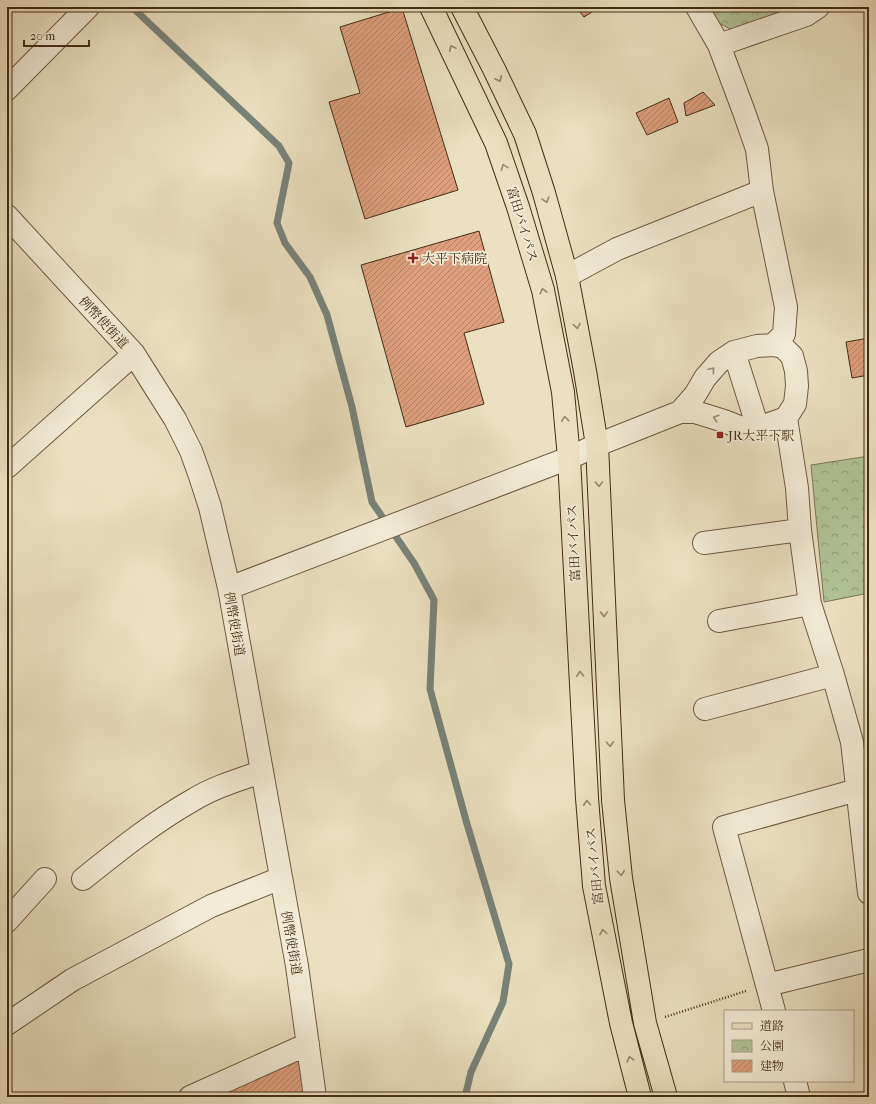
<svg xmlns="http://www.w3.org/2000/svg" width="876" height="1104" font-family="'IM FELL French Canon','Noto Serif JP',serif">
	<defs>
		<pattern id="park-crowns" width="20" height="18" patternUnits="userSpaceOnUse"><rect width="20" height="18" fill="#b1c497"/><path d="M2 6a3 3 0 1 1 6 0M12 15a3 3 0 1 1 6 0" fill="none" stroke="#92a07a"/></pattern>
		<pattern id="building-hatch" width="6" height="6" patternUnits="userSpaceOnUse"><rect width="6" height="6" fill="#dd9f7d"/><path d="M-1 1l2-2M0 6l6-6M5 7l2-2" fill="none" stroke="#b58265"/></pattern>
	</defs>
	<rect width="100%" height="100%" fill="#ebe1c0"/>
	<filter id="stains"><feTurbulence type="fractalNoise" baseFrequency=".005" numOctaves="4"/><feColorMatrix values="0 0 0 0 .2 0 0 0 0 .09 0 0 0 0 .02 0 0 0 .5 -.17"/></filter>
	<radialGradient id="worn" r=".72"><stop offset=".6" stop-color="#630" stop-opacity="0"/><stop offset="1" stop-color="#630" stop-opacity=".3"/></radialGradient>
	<!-- park -->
	<path fill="url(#park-crowns)" stroke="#7a7855" d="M708,7H809L736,32L717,22Z
		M869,456V593L824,602L811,465Z"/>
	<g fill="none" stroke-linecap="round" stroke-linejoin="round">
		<!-- stream -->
		<path stroke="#788378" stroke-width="7" d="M132,7L279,146L289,163L277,223L285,243L310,277L327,315L352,407L372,502L414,563L434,600L430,689L467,824L509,964L503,1002L471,1072L465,1097"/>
	</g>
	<!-- building -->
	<path fill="url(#building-hatch)" stroke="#432d13" d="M576,7H600L584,17Z
		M402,8L458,190L365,219L329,102L360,93L340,27Z
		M703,92L715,105L686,116L684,103Z
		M669,98L678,122L647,135L636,113Z
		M479,231L504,322L464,333L484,404L406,427L361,265Z
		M869,338V375L852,378L846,342Z
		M301,1056L309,1097H212Z"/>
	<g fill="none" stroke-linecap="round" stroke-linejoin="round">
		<defs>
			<path id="minor" d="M697,7L719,45L744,112L757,149L762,191L786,307L784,334L773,345
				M719,45L806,15L818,7
				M7,89L88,7
				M7,216L134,354L175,419L191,451L200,476L210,507L229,588L297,966L315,1097
				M567,276L617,249L762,191
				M734,352L758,428
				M786,418L797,488L800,530L810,604L833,675L852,742L869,893
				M7,467L134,354
				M704,543L800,530
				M229,588L569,458L597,445L680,412H695L724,421L739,427L758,428L786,418L795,404L797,386L796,371L792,356L783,347L773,345L757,346L734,352L719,362L705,378L695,395L680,412
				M719,621L810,604
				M705,709L833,675
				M83,879C118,851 154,822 193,800C214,787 238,780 261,772
				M7,921L45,879
				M767,985L869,960
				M774,1011L724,827L857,790
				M7,1024L72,980L211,906L281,878
				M795,1081L799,1097
				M190,1097L308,1044"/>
			<path id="major" d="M431,7L496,143L518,207L543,290L563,392L569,458L587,798L594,886L621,1023L640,1097
				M462,7L494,69L525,134L544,193L567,276L585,371L597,445L613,800L621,878L645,1023L666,1097"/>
		</defs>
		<!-- minor casing -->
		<use href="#minor" stroke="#6d5a3e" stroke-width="24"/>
		<!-- major casing -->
		<use href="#major" stroke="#432d13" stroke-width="24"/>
		<!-- path -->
		<path stroke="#432d13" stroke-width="2.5" stroke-dasharray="1 2" stroke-linecap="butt" d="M665,1017L746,991"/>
		<!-- minor -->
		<use href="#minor" stroke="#f2ecd6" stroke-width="22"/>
		<!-- major -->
		<use href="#major" stroke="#ebe1c0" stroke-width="22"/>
	</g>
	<!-- one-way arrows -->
	<defs><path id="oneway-chevron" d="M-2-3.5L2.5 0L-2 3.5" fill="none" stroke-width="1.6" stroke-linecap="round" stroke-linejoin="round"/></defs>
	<g stroke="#97876a">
		<use href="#oneway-chevron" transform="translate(452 48) rotate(-116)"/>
		<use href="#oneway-chevron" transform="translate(499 79) rotate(65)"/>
		<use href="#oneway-chevron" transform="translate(504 167) rotate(-110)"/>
		<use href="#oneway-chevron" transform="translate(546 200) rotate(74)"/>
		<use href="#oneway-chevron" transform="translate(543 291) rotate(-104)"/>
		<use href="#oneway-chevron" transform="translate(577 326) rotate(79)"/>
		<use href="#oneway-chevron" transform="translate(565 419) rotate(-95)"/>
		<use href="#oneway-chevron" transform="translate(599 484) rotate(88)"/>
		<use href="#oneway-chevron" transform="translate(604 614) rotate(88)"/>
		<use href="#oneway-chevron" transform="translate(580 674) rotate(-93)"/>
		<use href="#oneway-chevron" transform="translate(610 744) rotate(87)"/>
		<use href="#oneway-chevron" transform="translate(587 803) rotate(-94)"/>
		<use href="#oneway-chevron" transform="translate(621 873) rotate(84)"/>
		<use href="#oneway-chevron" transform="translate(603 932) rotate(-101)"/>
		<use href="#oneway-chevron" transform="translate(630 1059) rotate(-105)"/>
	</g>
	<g stroke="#9a8c74">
		<use href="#oneway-chevron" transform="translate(712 370) rotate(-49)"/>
		<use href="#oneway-chevron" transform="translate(716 418) rotate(-163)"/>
	</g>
	<!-- markers -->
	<g fill="#8f2418" stroke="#f2ecd6" stroke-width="1.5">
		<path d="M411 252h4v4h4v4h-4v4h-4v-4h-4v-4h4z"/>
		<rect x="716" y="431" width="8" height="8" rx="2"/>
	</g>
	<g text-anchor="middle" stroke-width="3.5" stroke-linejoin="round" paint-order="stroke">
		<!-- street labels -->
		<g font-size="13" fill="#432d13" stroke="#f2ecd6">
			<text transform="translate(523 224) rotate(73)" y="5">富田バイパス</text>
			<text transform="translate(104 322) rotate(47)" y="5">例幣使街道</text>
			<text transform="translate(573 543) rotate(-93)" y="5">富田バイパス</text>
			<text transform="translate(235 624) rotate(80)" y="5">例幣使街道</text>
			<text transform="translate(594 866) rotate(-96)" y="5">富田バイパス</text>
			<text transform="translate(292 943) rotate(80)" y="5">例幣使街道</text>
		</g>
		<!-- poi labels -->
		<g font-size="13" fill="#432d13" stroke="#f2ecd6" text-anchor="start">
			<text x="422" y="263">大平下病院</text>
			<text x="728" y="440">JR大平下駅</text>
		</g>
	</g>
	<!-- margin -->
	<rect width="876" height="1104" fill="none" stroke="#ebe1c0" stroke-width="24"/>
	<rect x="8" y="8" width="860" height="1088" fill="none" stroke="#432d13" stroke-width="2"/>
	<rect x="12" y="12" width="852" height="1080" fill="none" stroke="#432d13"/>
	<!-- legend -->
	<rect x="724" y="1010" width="130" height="72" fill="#f2ecd6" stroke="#aca088"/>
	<rect x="732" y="1023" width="20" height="6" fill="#ebe1c0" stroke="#aca088"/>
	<text x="760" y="1030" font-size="12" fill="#432d13">道路</text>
	<rect x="732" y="1040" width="20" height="12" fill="url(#park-crowns)" stroke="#aca088"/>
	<text x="760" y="1050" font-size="12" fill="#432d13">公園</text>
	<rect x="732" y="1060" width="20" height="12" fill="url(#building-hatch)" stroke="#aca088"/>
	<text x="760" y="1070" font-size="12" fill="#432d13">建物</text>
	<!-- scale -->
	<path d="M24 40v6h65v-6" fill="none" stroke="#432d13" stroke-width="2"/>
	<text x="30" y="40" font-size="12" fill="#432d13" stroke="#f2ecd6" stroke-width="3" paint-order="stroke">20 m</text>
	<rect width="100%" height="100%" filter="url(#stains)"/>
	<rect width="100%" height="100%" fill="url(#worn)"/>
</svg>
